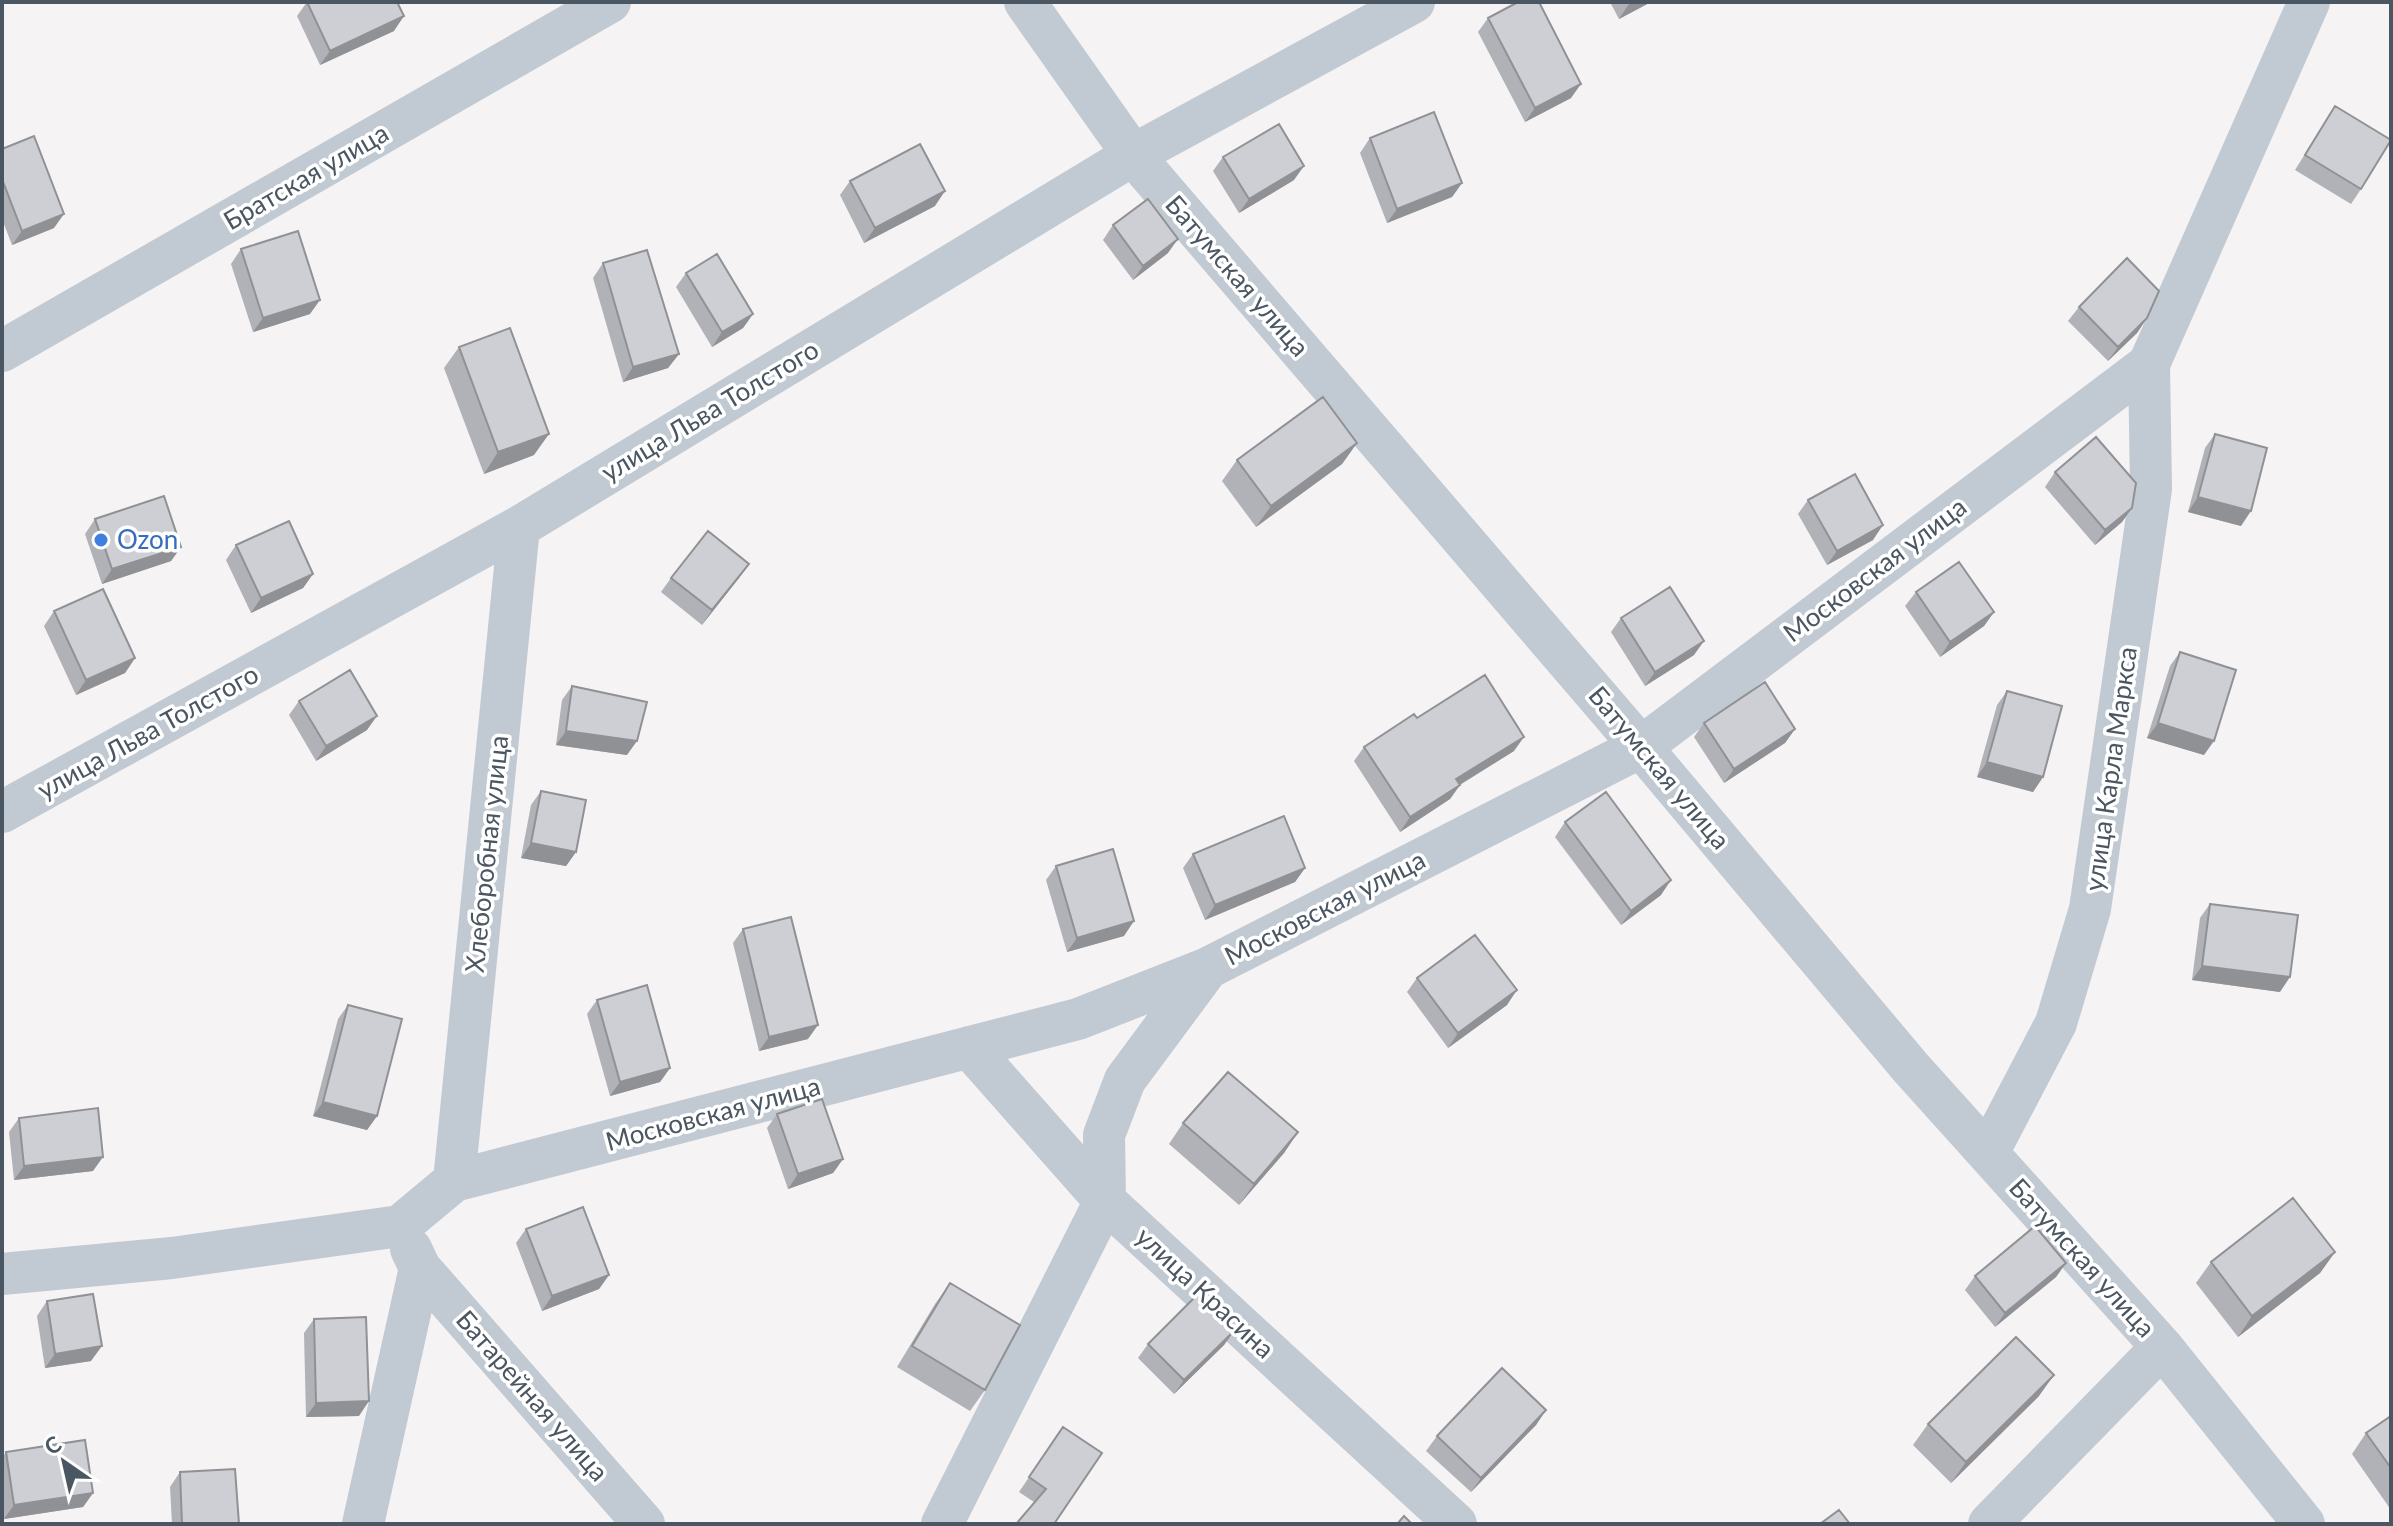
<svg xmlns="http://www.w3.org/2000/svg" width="2393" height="1526" font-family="Lato,sans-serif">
	<rect width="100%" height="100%" fill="#f5f3f3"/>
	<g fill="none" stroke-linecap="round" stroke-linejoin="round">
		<!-- street -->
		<path stroke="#c1cad2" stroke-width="42" d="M1025,2L1133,155L1641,747L1911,1068L2162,1347L2304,1524
			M2,351L610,2
			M2,812L519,527L1133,155L1414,2
			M969,1047L1105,1201L1456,1524
			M1988,1153L2056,1023L2090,909L2151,489L2149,364
			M454,1181L519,527
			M420,1268L644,1524
			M2,1274L172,1258L400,1226L454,1181L1078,1019L1208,968L1641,747L2149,364L2309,2
			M363,1524L420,1268L411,1249
			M942,1524L1105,1201L1104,1135L1125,1080L1208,968
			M1989,1524L2162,1347"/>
	</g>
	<!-- wall -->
	<path fill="#b0b2b7" d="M307,2L394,31L320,65L297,16Z
		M1610,2H1651L1619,19Z
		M1488,18L1571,98L1525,122L1478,32Z
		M2335,106L2361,189L2351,204L2295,170Z
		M1370,138L1462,183L1452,197L1387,223L1360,153Z
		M2,149L54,228L12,245L2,219Z
		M1223,157L1294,180L1239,213L1213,171Z
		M850,181L935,206L864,243L840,195Z
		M1113,225L1168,253L1133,280L1103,240Z
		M241,249L310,314L253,332L231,264Z
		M603,263L679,354L668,368L623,382L593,278Z
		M686,273L753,314L743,328L712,347L676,287Z
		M2079,307L2147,318L2137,333L2108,361L2068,321Z
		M459,347L534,455L484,474L444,368Z
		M2215,434L2241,526L2188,512L2205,448Z
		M1357,443L1342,464L1256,527L1222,481L1237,460Z
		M2055,472L2132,508L2122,522L2095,545L2045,487Z
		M1808,500L1873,540L1827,565L1798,514Z
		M95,519L181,547L171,561L102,584L85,534Z
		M236,545L313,574L303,588L251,613L226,560Z
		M749,564L702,625L661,592L671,578Z
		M1916,592L1994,612L1984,626L1940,657L1905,606Z
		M54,611L135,658L125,673L76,695L44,626Z
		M1621,618L1694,655L1645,686L1611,632Z
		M2180,652L2204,755L2147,738L2170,666Z
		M572,686L627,755L556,745L562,700Z
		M2007,691L2043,777L2033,792L1977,777L1997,705Z
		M299,701L367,730L316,761L289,715Z
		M1417,718L1514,751L1460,785L1450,799L1400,832L1354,761L1364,747Z
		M1704,723L1795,729L1785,743L1724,783L1694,737Z
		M541,791L576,852L566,866L521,858L531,805Z
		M1565,822L1661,895L1621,925L1555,837Z
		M1193,854L1305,868L1295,882L1205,920L1183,868Z
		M1056,866L1124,936L1067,952L1046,880Z
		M2210,904L2280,992L2192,980L2200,918Z
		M743,929L808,1039L759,1051L733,943Z
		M1417,978L1507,1005L1448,1048L1407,992Z
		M597,1000L670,1068L660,1082L610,1096L587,1014Z
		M348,1005L377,1116L367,1130L313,1116L338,1019Z
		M777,1114L843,1159L833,1173L788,1189L767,1128Z
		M19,1118L93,1171L14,1180L9,1132Z
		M1183,1123L1298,1132L1284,1153L1239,1205L1169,1144Z
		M526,1229L609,1275L599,1289L542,1311L516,1243Z
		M2335,1252L2320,1273L2238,1337L2196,1283L2211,1262Z
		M2066,1263L2056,1277L1995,1327L1965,1290L1975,1276Z
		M950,1283L985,1390L970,1411L897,1367L935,1304Z
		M47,1301L91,1361L45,1368L37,1316Z
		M314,1319L359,1416L306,1417L304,1333Z
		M1234,1331L1224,1345L1174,1394L1138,1358L1148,1344Z
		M2039,1396L1951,1483L1913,1445L1928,1424Z
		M1546,1410L1536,1425L1471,1492L1426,1451L1437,1436Z
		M2391,1416V1510L2352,1454L2366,1433Z
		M1063,1427L1054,1524L1034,1502L1019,1492Z
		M6,1452L93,1493L83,1507L4,1519L2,1504V1458Z
		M180,1472L239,1524H172L170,1487Z"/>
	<!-- shaded-wall -->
	<path fill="#909195" d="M1634,2H1651L1619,19L1629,4Z
		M404,16L394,31L320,65L330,51Z
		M1581,84L1571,98L1525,122L1535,108Z
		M1304,166L1294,180L1239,213L1249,199Z
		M1462,183L1452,197L1387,223L1397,209Z
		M945,191L935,206L864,243L875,228Z
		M64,214L54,228L12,245L22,231Z
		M1178,239L1168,253L1133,280L1143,266Z
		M320,300L310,314L253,332L263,318Z
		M753,314L743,328L712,347L722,332Z
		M2147,318L2137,333L2108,361L2118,347Z
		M679,354L668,368L623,382L633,367Z
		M549,434L534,455L484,474L498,452Z
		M1357,443L1342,464L1256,527L1271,506Z
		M2198,497L2251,511L2241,526L2188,512Z
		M2132,508L2122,522L2095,545L2105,530Z
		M1883,525L1873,540L1827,565L1837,551Z
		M181,547L171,561L102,584L112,569Z
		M749,564L739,578L702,625L712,610Z
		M313,574L303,588L251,613L261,598Z
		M1994,612L1984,626L1940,657L1950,642Z
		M1704,641L1694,655L1645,686L1655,672Z
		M135,658L125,673L76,695L86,680Z
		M377,716L367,730L316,761L326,746Z
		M2158,723L2214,741L2204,755L2147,738Z
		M1795,729L1785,743L1724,783L1734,769Z
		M566,731L637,741L627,755L556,745Z
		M1524,737L1514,751L1446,793L1456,779Z
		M1987,762L2043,777L2033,792L1977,777Z
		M1460,785L1450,799L1400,832L1410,817Z
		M531,843L576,852L566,866L521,858Z
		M1305,868L1295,882L1205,920L1215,905Z
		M1671,880L1661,895L1621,925L1631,911Z
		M1134,921L1124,936L1067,952L1077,938Z
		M2202,966L2290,977L2280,992L2192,980Z
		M1517,990L1507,1005L1448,1048L1458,1033Z
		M818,1025L808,1039L759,1051L769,1037Z
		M670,1068L660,1082L610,1096L620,1082Z
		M323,1102L377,1116L367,1130L313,1116Z
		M1298,1132L1284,1153L1239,1205L1254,1184Z
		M103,1157L93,1171L14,1180L24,1166Z
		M843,1159L833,1173L788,1189L798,1174Z
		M2335,1252L2320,1273L2238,1337L2252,1316Z
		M2066,1263L2056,1277L1995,1327L2005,1313Z
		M609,1275L599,1289L542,1311L552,1296Z
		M1234,1331L1224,1345L1174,1394L1184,1380Z
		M102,1346L91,1361L45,1368L55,1354Z
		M2054,1375L2039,1396L1951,1483L1966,1462Z
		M369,1401L359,1416L306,1417L316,1403Z
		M1546,1410L1536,1425L1471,1492L1481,1478Z
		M93,1493L83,1507L4,1519L14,1505Z"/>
	<!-- building -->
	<path fill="#cdcfd5" stroke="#909195" stroke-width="2" d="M307,2H397L404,16L330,51Z
		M1518,2H1539L1581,84L1535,108L1488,18Z
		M2335,106L2391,140L2361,189L2305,155Z
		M1434,112L1462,183L1397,209L1370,138Z
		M1279,124L1304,166L1249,199L1223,157Z
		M34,136L64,214L22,231L2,179V149Z
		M920,144L945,191L875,228L850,181Z
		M1148,199L1178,239L1143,266L1113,225Z
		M298,231L320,300L263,318L241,249Z
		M647,250L679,354L633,367L603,263Z
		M717,254L753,314L722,332L686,273Z
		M2127,258L2159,291L2147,318L2118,347L2079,307Z
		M510,328L549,434L498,452L459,347Z
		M1323,397L1357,443L1271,506L1237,460Z
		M2215,434L2267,448L2251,511L2198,497Z
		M2096,437L2136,483L2132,508L2105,530L2055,472Z
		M1855,474L1883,525L1837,551L1808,500Z
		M164,496L181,547L112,569L95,519Z
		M289,521L313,574L261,598L236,545Z
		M708,531L749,564L712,610L671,578Z
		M1959,562L1994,612L1950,642L1916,592Z
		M1670,587L1704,641L1655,672L1621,618Z
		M103,589L135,658L86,680L54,611Z
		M2180,652L2236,670L2214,741L2158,723Z
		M350,670L377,716L326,746L299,701Z
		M1485,675L1524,737L1456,779L1460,785L1410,817L1364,747L1414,714L1417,718Z
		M1765,682L1795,729L1734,769L1704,723Z
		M572,686L647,702L637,741L566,731Z
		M2007,691L2062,706L2043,777L1987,762Z
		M541,791L586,800L576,852L531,843Z
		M1606,792L1671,880L1631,911L1565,822Z
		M1284,816L1305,868L1215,905L1193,854Z
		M1113,849L1134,921L1077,938L1056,866Z
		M2210,904L2298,915L2290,977L2202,966Z
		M791,917L818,1025L769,1037L743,929Z
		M1475,935L1517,990L1458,1033L1417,978Z
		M647,985L670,1068L620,1082L597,1000Z
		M348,1005L402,1019L377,1116L323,1102Z
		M1228,1072L1298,1132L1254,1184L1183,1123Z
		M822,1099L843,1159L798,1174L777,1114Z
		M98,1108L103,1157L24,1166L19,1118Z
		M2293,1198L2335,1252L2252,1316L2211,1262Z
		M583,1207L609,1275L552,1296L526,1229Z
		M2035,1226L2066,1263L2005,1313L1975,1276Z
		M950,1283L1020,1325L985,1390L912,1346Z
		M93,1294L102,1346L55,1354L47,1301Z
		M1197,1295L1234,1331L1184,1380L1148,1344Z
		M366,1317L369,1401L316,1403L314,1319Z
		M2016,1337L2054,1375L1966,1462L1928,1424Z
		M1502,1368L1546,1410L1481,1478L1437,1436Z
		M2391,1416V1468L2366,1433Z
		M1063,1427L1102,1453L1054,1524H1016L1046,1489L1029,1477Z
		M85,1440L93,1493L14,1505L6,1452Z
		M235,1469L239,1524H182L180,1472Z
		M1839,1510L1850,1524H1820Z
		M1404,1516L1412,1524H1397Z"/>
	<!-- markers -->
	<circle fill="#3f7fe0" stroke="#fff" stroke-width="3" cx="101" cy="540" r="8"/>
	<g text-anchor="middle" stroke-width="7" stroke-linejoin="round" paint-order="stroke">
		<!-- street labels -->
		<g font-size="26" fill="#4a5661" stroke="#fff">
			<text transform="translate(306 177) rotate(-30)" y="9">Братская улица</text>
			<text transform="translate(1237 276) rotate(49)" y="9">Батумская улица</text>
			<text transform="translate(710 411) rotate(-31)" y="9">улица Льва Толстого</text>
			<text transform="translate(1875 570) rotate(-37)" y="9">Московская улица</text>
			<text transform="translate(148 732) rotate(-29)" y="9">улица Льва Толстого</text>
			<text transform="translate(1659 768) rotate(50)" y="9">Батумская улица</text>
			<text transform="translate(2111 769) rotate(-82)" y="9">улица Карла Маркса</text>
			<text transform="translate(487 854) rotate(-84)" y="9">Хлеборобная улица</text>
			<text transform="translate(1325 908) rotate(-27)" y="9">Московская улица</text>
			<text transform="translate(713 1114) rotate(-15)" y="9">Московская улица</text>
			<text transform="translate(2082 1258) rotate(48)" y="9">Батумская улица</text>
			<text transform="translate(1205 1293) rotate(43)" y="9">улица Красина</text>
			<text transform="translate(532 1396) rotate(49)" y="9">Батарейная улица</text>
		</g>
		<!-- shop labels -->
		<g font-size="26" fill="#366cbe" stroke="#fff" text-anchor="start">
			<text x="117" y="549">Ozon</text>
		</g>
	</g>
	<!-- border -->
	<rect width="2393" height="1526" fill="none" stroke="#4a5661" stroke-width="8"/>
	<!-- north arrow -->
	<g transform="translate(64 1462) rotate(326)" stroke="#ffffff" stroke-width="6" paint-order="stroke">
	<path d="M0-6L14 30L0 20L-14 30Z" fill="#4a5661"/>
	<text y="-12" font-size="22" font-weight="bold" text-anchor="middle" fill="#4a5661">С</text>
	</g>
</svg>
